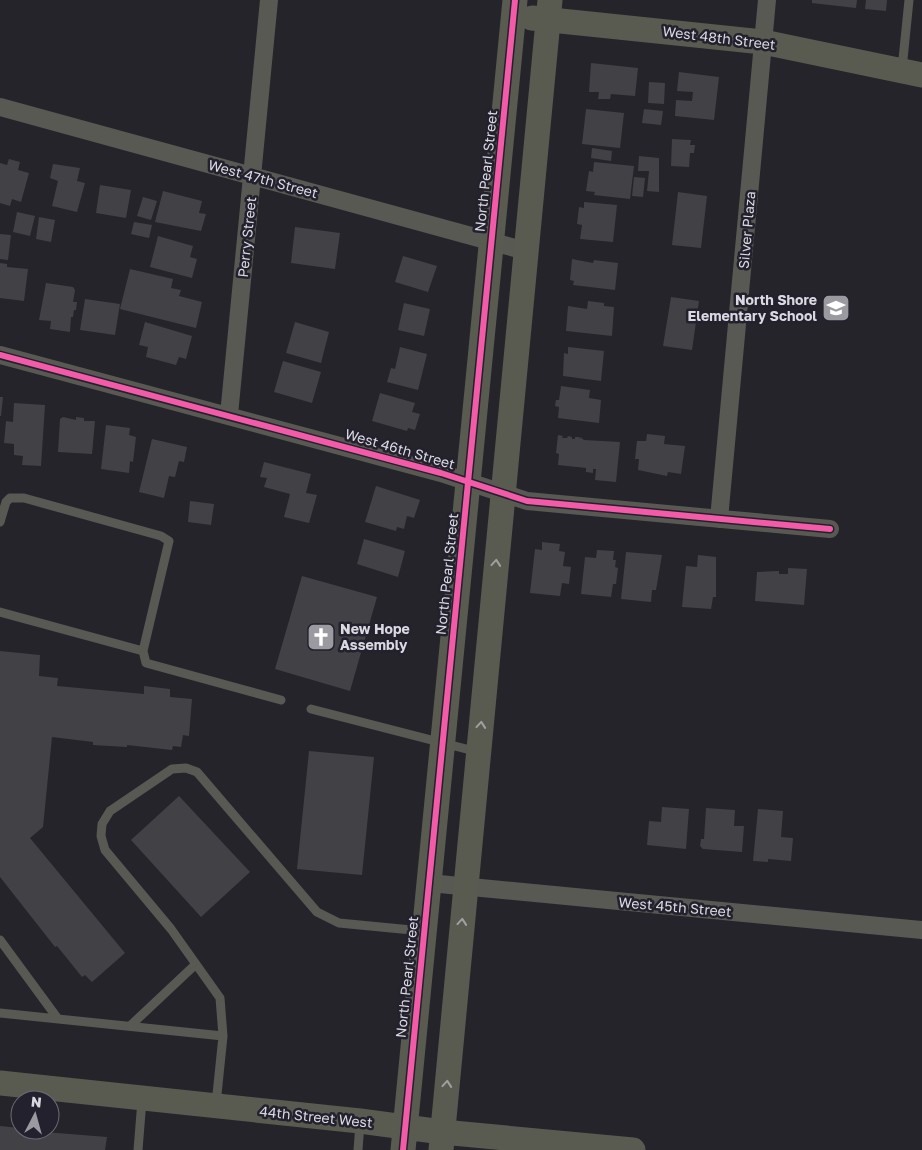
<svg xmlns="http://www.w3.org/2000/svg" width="922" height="1150" font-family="'Golos Text',sans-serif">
	<rect width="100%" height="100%" fill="#25242a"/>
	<!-- building -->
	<path fill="#424146" d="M812,0H857L856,8L812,3Z
		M866,0H887L886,11L865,9Z
		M591,63L638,68L635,96L611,94L610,99H598L599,92H589Z
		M679,72L719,77L714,120L675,116L676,100L692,101L693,92L677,91Z
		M649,82L665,83L664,104L648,103Z
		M586,109L624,113L620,148L582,144Z
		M644,109L663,111L661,125L642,123Z
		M672,139L691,140L690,145H695L694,153H690L689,167L671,166Z
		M592,148L612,151L611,161L591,158Z
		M639,156L659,158V192L647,191L649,171H638Z
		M9,159L20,162L18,170L29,173L21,202L12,199L10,206L0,203V163L7,165Z
		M594,162L634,166L630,199L594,195L595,192L586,191L589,171L593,172Z
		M53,164L80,168L77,181L85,183L77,212L52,206L58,181L50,178Z
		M634,177L645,178L643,197L632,196Z
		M100,185L131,190L126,218L96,213Z
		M163,191L202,201L199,213L206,214L201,231L155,222Z
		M678,192L707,196L701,248L672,245Z
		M143,197L157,201L151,220L137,216Z
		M584,202L617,205L613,242L580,239L582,225L577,224L579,207L584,208Z
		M17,212L35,216L30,236L13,232Z
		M39,217L55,220L51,242L36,239Z
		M134,222L152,225L149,238L131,234Z
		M295,227L340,233L335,269L291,263Z
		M0,234L11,235L8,260L0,259Z
		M158,236L193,246L190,257L197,259L192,278L150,267Z
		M403,256L437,266L428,292L395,282Z
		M572,259L593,263L594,260L618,263L615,290L573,285L574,281L570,280Z
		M0,263L7,264V267L28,269L24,301L0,298Z
		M130,269L173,279L171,288L181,290L179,296L202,302L196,328L120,309Z
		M46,283L73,287L75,290L73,302H77L76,310H74L73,317H71L70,332L50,329L51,321L39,320Z
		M671,297L699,301L692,350L663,346Z
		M85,299L120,304L115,335L80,330Z
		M588,301L604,303V306L614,307L612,336L566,331L568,306L587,309Z
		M404,303L430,309L424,336L398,330Z
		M145,322L192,336L186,359L179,357L176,365L146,357L148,347L139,345Z
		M295,322L329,332L321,363L286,353Z
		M400,347L427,354L418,390L387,382L391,368L395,369Z
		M568,347L604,351L601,381L563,376L564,353L568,354Z
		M283,361L321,372L312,403L274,392Z
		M561,386L590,390L589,398L601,400L599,423L558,418L559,407L555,406L556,400H559Z
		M380,393L415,403L412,412L420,414L415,430L408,428L407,431L372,421Z
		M0,397H3L1,416H0Z
		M14,403L45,405L41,466L22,465L23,456L14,455V444L4,443L6,421L13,422Z
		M63,417L76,420V417L84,418V421H95L92,454L58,452L60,419Z
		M106,425L130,428L129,435L136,437L133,462L130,461L129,473L101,469Z
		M647,434L665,436L664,444L685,446L681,474L668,472L667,476L638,470L639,459H635L637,441H646Z
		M558,435L563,436L562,438H567L568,436L572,437V439H575V437H579V439L580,437L584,440L620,442L616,482L595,480L596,469H593V473L586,472V468L558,465L559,454L556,453Z
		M152,439L187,447L184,462L179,461L175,477L169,476L164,498L139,492Z
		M264,462L311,474L306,493L317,495L309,523L284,517L290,494L264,487L267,478L260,477Z
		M376,486L420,500L414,518L407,516L404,529L397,527L396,531L365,522Z
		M190,501L214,504L211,525L188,522Z
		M364,539L405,551L398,577L357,564Z
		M542,542L560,544L559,551L565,552L563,566L571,567L569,584L562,583L560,596L530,593L535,549L542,550Z
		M597,550L614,551L613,560H616L615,567L618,568L616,584H613L611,597L581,594L585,557L596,558Z
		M626,552L662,555L656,590H652L651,602L621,599Z
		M698,555L716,557V597H713L711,609L682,607L686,566L697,567Z
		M788,568L807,569L804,605L755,601L757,572L779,571V574H788Z
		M302,576L377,597L350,691L275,669Z
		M0,651L40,655L39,676L58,678L57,686L144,694V686L170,689V697L192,699L189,736L183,735L181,747L173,746L172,750L127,745V747L93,745V742L52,737L43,827L30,838L125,953L92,982L85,975L82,977L57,946L55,947L0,877Z
		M309,751L374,757L362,875L297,869Z
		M179,796L250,872L201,917L131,840Z
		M662,807L689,809L686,849L647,845L649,821L661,822Z
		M706,808L735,810L734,826H744L742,852L703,849L700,846L701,839H704Z
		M758,809L783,811L781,837L793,838L791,861L768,859V862L753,861Z
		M0,1126L20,1128V1130L107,1137L105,1150H0Z"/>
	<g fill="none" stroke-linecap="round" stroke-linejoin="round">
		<!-- lane -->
		<path stroke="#585952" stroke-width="9" d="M902,69L909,0
			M0,522L6,502L10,498H24L161,536L169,541L143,651
			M0,612L143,651L146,663L281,700
			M311,709L478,752
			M0,940L58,1019
			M0,1013L223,1036
			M130,1026L196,964
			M216,1104L223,1036L220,998L171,929L105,850L101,836L102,824L110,811L172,769L186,768L197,772L317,912L339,923L422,931
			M138,1150L142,1100
			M358,1150L360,1123"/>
		<!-- street -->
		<path stroke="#585952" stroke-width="18" d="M0,107L526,251
			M0,355L441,473L527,501L830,529
			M229,415L269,0
			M719,519L767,0
			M429,883L922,930"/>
		<!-- secondary -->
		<path stroke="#595b51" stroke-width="25" d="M532,18L763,42L922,75
			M0,1083L360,1121L442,1132L633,1150
			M403,1150L515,0
			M441,1150L550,0"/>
		<defs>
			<path id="cycleway" d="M0,355L441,473L527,501L830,529
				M403,1150L515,0"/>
		</defs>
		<!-- cycleway casing -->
		<use href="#cycleway" stroke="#23212d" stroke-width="9"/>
		<!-- cycleway -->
		<use href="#cycleway" stroke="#f35aa7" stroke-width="6"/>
	</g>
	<!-- one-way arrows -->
	<defs><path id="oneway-chevron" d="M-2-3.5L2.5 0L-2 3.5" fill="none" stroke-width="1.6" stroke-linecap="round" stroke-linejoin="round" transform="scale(1.25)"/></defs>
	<g stroke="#a0a0a0">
		<use href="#oneway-chevron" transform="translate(496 563) rotate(-85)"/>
		<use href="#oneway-chevron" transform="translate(481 725) rotate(-85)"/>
		<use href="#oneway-chevron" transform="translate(462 922) rotate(-85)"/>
		<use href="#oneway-chevron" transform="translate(447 1084) rotate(-85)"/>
	</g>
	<!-- icons -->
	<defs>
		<symbol id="school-square" viewBox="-11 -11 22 22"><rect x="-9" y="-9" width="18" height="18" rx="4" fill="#9b9aa1" stroke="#23212d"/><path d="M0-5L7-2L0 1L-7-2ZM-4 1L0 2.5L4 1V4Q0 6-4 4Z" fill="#fff"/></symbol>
		<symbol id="church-square" viewBox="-11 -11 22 22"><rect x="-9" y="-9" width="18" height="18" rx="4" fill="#9b9aa1" stroke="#23212d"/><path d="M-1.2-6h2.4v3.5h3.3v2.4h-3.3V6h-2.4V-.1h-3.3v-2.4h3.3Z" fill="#fff"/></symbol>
	</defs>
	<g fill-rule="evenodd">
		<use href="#school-square" x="820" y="292" width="32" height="32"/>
		<use href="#church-square" x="305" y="621" width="32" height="32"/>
	</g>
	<g text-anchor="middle" stroke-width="5" stroke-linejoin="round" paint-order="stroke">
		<!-- street labels -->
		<g font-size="14" fill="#dad9e1" stroke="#23212d">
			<text transform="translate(719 38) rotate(7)" y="5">West 48th Street</text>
			<text transform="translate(486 171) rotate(-84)" y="5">North Pearl Street</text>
			<text transform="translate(263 179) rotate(15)" y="5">West 47th Street</text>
			<text transform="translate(747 230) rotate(-85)" y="5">Silver Plaza</text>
			<text transform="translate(247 237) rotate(-84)" y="5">Perry Street</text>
			<text transform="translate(400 449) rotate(16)" y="5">West 46th Street</text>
			<text transform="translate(447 574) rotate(-84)" y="5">North Pearl Street</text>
			<text transform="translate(675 907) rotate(5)" y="5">West 45th Street</text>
			<text transform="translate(407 977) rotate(-84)" y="5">North Pearl Street</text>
			<text transform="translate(316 1117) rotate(6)" y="5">44th Street West</text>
		</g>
		<!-- poi labels -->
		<g font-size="14" font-weight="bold" fill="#dad9e1" stroke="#23212d" text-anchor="end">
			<text x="817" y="305">North Shore<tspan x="817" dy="16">Elementary School</tspan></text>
			<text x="340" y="634" text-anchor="start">New Hope<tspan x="340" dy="16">Assembly</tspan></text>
		</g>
	</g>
	<!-- north arrow -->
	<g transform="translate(35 1115) rotate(6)"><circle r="24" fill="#23212d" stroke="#6c6b75"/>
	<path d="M0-4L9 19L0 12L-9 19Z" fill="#9b9aa1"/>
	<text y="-8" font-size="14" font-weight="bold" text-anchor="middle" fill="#dad9e1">N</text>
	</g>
</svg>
